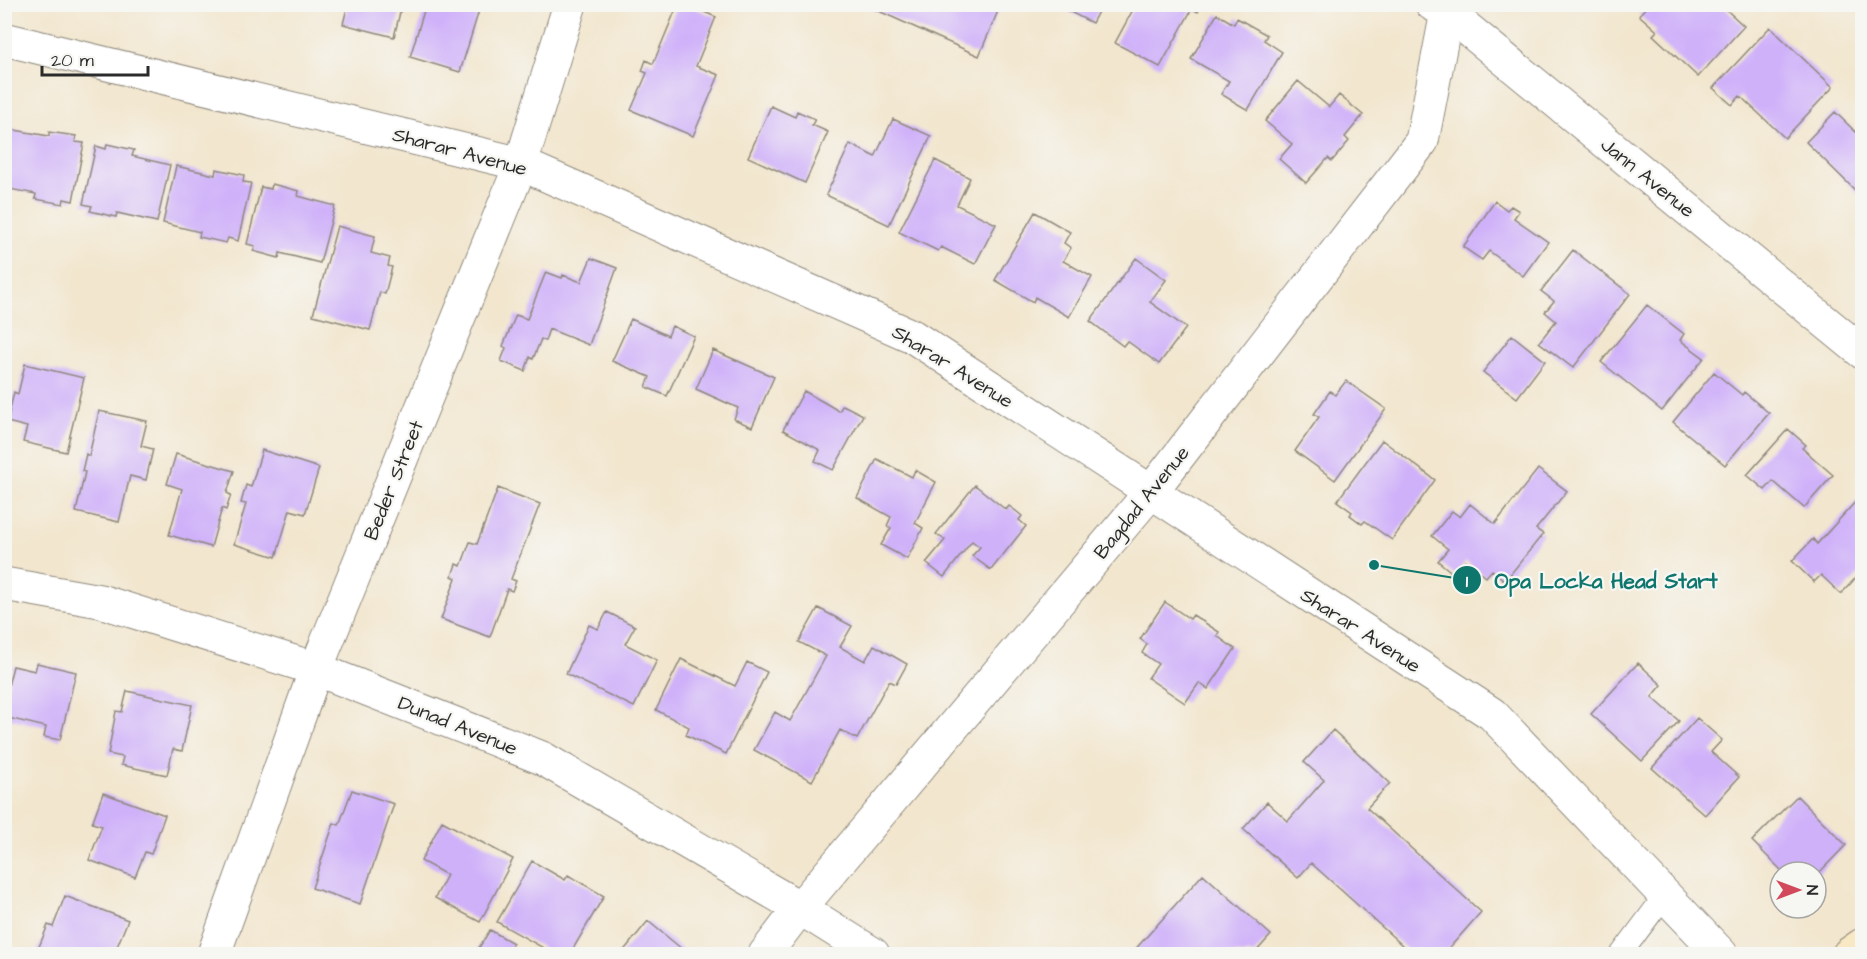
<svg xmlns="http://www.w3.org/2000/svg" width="1867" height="959" font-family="'Architects Daughter',sans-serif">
	<rect width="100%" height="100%" fill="#f6f6f2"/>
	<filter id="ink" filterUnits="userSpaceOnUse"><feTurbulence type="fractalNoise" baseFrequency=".0167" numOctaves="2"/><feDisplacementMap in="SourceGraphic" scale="12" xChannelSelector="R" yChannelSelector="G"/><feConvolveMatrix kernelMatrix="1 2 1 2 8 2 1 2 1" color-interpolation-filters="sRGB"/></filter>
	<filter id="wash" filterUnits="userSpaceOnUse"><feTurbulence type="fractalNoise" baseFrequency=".008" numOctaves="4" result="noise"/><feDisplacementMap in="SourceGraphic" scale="24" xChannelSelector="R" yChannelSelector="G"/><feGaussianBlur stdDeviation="1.35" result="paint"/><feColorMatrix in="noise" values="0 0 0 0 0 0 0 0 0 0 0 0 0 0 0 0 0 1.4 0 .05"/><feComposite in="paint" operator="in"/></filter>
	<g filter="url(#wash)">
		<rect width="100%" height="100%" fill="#f2e6ce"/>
		<g id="blocks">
			<!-- building -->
			<path fill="#cfb1f9" d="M348,4H402L394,37L343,24Z
				M426,4H481L460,72L410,57Z
				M678,4H685L716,17L696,66L719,75L693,136L631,110L647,73L642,71L646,60L653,64Z
				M863,4H1001L979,56Z
				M1066,4H1102L1092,23L1064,9Z
				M1136,4H1198L1201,6L1198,12L1192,9L1160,67L1115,43Z
				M1649,4H1720L1744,26L1698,77L1653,35L1657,31L1639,15Z
				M1217,14L1234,24L1237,18L1267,35L1264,40L1282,52L1248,110L1221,94L1229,81L1191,59Z
				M1770,27L1833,87L1785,138L1740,96L1732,105L1713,88Z
				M1298,81L1329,107L1339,95L1363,115L1345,137L1349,141L1332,161L1328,158L1306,183L1279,159L1292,144L1265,121Z
				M771,106L795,117L797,111L815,119L812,125L828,132L805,183L748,157Z
				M1835,112L1862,138V197L1806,142Z
				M893,119L931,136L889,225L826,195L850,144L875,157Z
				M9,129L49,136V132L76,136L75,142L84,143L73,201L64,199L63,204L35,199L36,194L4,188V156Z
				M107,144L134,150L132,156L170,165L157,222L117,213L116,217L90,211L92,206L83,204L96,146L106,149Z
				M935,160L970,178L957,205L996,224L975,264L941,247L938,251L899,232Z
				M176,166L215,175L216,169L244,175L243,182L251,183L238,241L228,238L226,243L199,237L200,232L163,223Z
				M272,184L299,191L298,196L335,206L320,263L280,253L279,258L253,251L255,246L247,244L261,187L271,189Z
				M1495,201L1507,210L1511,206L1519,211L1514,218L1548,242L1523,276L1489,251L1482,260L1463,247Z
				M1035,212L1070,232L1064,243L1071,248L1063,261L1092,277L1069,317L1035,297L1033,302L995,280Z
				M337,226L375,236L371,253L390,258L388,266L392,267L385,294L380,292L370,330L313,315Z
				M1573,250L1630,294L1573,368L1539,342L1556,321L1545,312L1554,301L1541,291Z
				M591,258L617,268L589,345L549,329L545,341L541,339L533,359L530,357L525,371L501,361L506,348L503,346L516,315L527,319L546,272L562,278L563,275L581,282Z
				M1136,258L1166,280L1150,302L1186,328L1159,364L1127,341L1123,346L1090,321Z
				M1647,305L1684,334L1680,340L1704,358L1662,411L1601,362Z
				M631,319L668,336L672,326L694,336L667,396L646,387L650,377L612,361Z
				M1512,335L1545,361L1517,398L1483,372Z
				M713,350L774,377L752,427L734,419L738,408L696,389Z
				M25,364L84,378L66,452L23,442L27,427L7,422L14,392L18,394Z
				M1714,372L1742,395L1744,392L1769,413L1725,465L1673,422Z
				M1346,381L1386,409L1335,480L1295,451L1319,417L1314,414L1330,391L1335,395Z
				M804,391L839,411L843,405L863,415L833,470L815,461L820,450L783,430Z
				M99,411L147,421L141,446L153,449L146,480L130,476L119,522L76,512L85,472L82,471L86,454L89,456Z
				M1788,429L1806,445L1802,448L1833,475L1804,508L1773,481L1765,490L1747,475Z
				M1382,440L1435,480L1392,540L1365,521L1362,524L1350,515L1352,512L1337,501Z
				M262,450L319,468L305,514L290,510L276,557L234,544L246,504L241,503L246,485L251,487Z
				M176,454L234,471L227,493L231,495L226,510L222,508L211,547L169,535L182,489L167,484Z
				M877,459L912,477L915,470L936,482L915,523L923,528L907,559L881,545L891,528L887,526L891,517L857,498Z
				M1538,469L1567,491L1536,529L1543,534L1505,581L1492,570L1486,577L1466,561L1455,575L1438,561L1448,549L1432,536L1452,511L1460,517L1470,504L1495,524Z
				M975,485L1006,510L1009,506L1016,511L1022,516L1019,520L1026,526L991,570L972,556L980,547L972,541L944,577L926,563L945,540L936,534Z
				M498,488L540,504L511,579L516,581L512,591L507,589L490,637L441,619L456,578L452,576L456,564L461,566L470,542L477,544Z
				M1857,500L1862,505V575L1860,573L1841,594L1821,575L1814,582L1792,561L1813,539L1817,544Z
				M1165,602L1190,619L1193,615L1219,632L1217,636L1235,649L1208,689L1199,683L1185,703L1148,678L1158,664L1142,653L1147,644L1140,639Z
				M818,608L852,626L840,647L865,661L874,645L907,664L896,684L889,681L857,739L840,730L812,781L754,750L775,712L790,721L826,656L799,642Z
				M607,612L635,626L625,644L657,660L634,707L566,674L589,625L598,629Z
				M681,659L735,686L747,662L767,672L726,754L686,735L689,727L656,710Z
				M37,663L76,672L60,740L44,737L46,727L4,717V702L13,666L35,671Z
				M1638,663L1662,685L1652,697L1679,721L1642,761L1591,714Z
				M127,691L192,705L182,751L173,749L167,775L121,765L123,757L108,754L116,711L122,712Z
				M1697,718L1722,740L1711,752L1739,777L1705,815L1652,768Z
				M1333,730L1390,783L1367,808L1481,912L1444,954H1412L1311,863L1298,878L1243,829L1267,802L1288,821L1324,780L1304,762Z
				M352,790L394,804L360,904L312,888L334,823L339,825Z
				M103,793L165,815L151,854L145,852L135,877L89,860L102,826L92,823Z
				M1797,796L1846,845L1816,876V872H1783L1752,841Z
				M442,821L513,859L480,922L435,898L447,875L421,861Z
				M532,861L565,880L568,875L604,896L570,954H554L497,922Z
				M1203,874L1271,935L1254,954H1131Z
				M65,896L128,920L114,954H36L48,925L53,927Z
				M648,921L682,949L678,954H621Z
				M490,930L513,943L506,954H475Z"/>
		</g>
	</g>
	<g filter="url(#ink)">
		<use href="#blocks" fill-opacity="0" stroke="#8e887c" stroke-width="1.5"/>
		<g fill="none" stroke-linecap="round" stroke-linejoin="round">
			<defs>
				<path id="lane" d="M1621,954L1665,895"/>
				<path id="street" d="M1432,4L1447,12L1862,352
					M4,39L521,164L912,336L1492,714L1721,954
					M4,584L100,601L316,669L542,758L800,908L873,954
					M214,954L316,669L521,164L570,4
					M765,954L800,908L1150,493L1422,141L1447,12V4"/>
				<path id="secondary" d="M1849,954L1862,945"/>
			</defs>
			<!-- lane casing -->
			<use href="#lane" stroke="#8e887c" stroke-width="23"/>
			<!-- street casing -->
			<use href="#street" stroke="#8e887c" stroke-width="35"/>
			<!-- secondary casing -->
			<use href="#secondary" stroke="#8e887c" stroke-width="35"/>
			<!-- lane -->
			<use href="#lane" stroke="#fff" stroke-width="21"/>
			<!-- street -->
			<use href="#street" stroke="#fff" stroke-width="33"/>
			<!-- secondary -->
			<use href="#secondary" stroke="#f8e8c3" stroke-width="33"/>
		</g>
	</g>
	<g text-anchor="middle" stroke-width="4.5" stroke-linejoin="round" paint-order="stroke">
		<!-- street labels -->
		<g font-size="20" fill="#2b2b2b" stroke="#f6f6f2">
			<text transform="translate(460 151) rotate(15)" y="7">Sharar Avenue</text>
			<text transform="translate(1648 177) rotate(39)" y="7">Jann Avenue</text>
			<text transform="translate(953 366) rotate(32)" y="7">Sharar Avenue</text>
			<text transform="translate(393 480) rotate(-68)" y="7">Beder Street</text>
			<text transform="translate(1141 502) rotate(-51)" y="7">Bagdad Avenue</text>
			<text transform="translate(1361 630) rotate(33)" y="7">Sharar Avenue</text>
			<text transform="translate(458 725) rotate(22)" y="7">Dunad Avenue</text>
		</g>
	</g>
	<!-- callouts -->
	<path fill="none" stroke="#0f766e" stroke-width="2" d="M1374 565L1467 580"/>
	<g fill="#0f766e" stroke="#f6f6f2" stroke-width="2">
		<circle cx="1374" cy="565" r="6"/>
		<circle cx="1467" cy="580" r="15"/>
	</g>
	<g font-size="18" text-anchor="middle" font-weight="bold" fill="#fff">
		<text x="1467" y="587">1</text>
	</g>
	<g font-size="21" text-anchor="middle" font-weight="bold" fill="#0f766e" stroke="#f6f6f2" stroke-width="4.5" stroke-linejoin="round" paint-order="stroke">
		<text x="1606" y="588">Opa Locka Head Start</text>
	</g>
	<!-- margin -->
	<rect width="1867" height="959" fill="none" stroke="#f6f6f2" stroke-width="24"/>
	<!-- north arrow -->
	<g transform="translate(1798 890) rotate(90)"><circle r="28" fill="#f6f6f2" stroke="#a5a5a2" stroke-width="1.5"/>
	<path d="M0-4.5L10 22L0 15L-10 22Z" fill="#d1495b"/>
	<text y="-9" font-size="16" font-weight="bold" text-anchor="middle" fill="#2b2b2b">N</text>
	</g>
	<!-- scale -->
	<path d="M42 66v9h106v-9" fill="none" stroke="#2b2b2b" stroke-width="3"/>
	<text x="51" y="66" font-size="18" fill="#2b2b2b" stroke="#f6f6f2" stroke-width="4.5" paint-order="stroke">20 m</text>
</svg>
